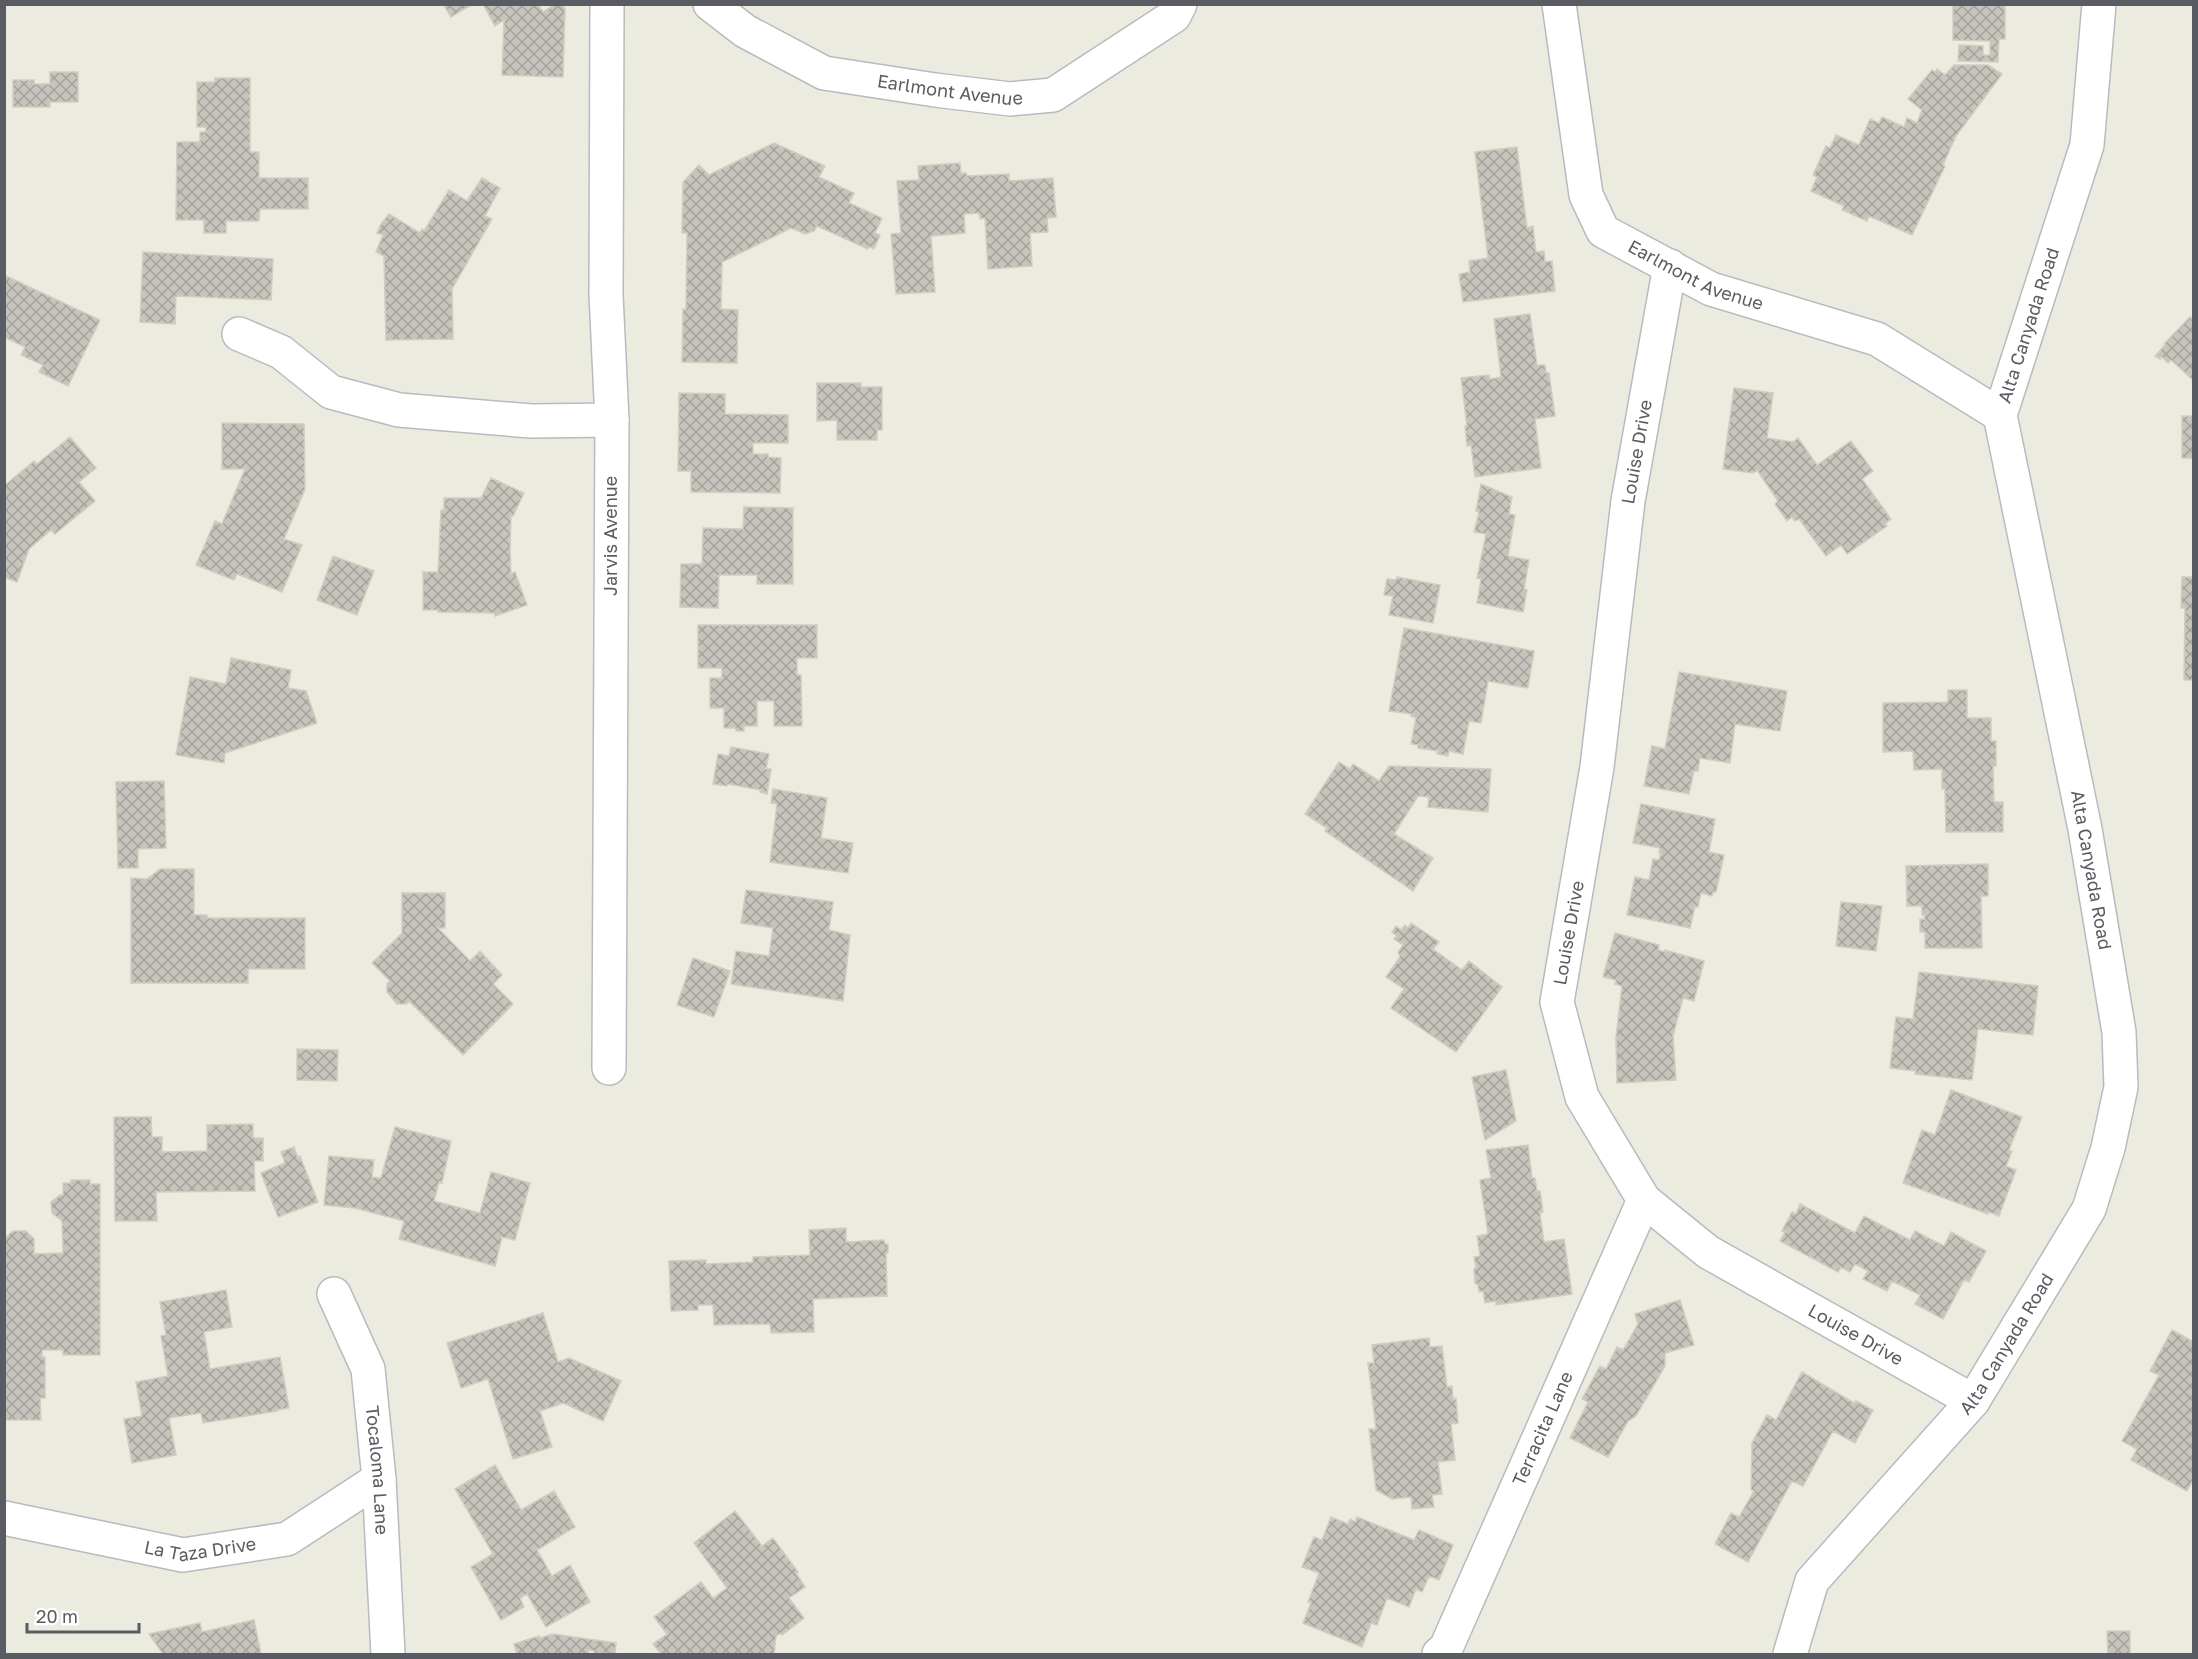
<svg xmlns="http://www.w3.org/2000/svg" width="2198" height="1659" font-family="'Golos Text',sans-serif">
	<defs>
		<pattern id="building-cross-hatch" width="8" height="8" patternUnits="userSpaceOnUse" patternTransform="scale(1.5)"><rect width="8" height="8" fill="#c7c4bd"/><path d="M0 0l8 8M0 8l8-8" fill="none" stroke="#a5a29d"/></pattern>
	</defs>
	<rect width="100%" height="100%" fill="#ecebe0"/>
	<!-- building -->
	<path fill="url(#building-cross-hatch)" stroke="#d1cdbf" stroke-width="1.5" d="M443,4H473L451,17Z
		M483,4H538L543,12L556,4H562L565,9L563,77L502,75L504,20L495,26Z
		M1953,4H2005V39H1999L1998,62L1958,61L1959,45L1983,46V55H1990V41L1953,40Z
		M1954,65H1988L2002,74L1956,136L1943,165L1945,166L1912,235L1869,216L1867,221L1842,210L1844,206L1811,191L1817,177L1813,175L1826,146L1830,148L1836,135L1859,145L1870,119L1879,123L1882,117L1904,127L1907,118L1917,123L1922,110L1908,99L1932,70L1935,72L1937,69L1945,75Z
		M50,72H78V102H50V107H13V80H34V84H50Z
		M215,78H250V152H259V178H308V209H260L259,221H226V233H204V220H176L177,142H200V132H206V127H197V82H215Z
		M774,143L825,166L819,177L854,193L849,203L882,218L875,233L880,235L874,249L869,246L868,249L817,226L814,231L805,234L791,228L722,262L721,309L738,310L737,363L682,362L683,309L686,310L687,233H682L683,182L699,165L709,175Z
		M1517,147L1527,228L1533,226L1536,252L1544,251L1545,262L1552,261L1555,291L1463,302L1459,274L1470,272L1469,261L1488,258L1475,152Z
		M960,163L961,173H966L967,176L1009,174V181L1053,178L1056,217L1047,218L1048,232L1030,233L1032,266L988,269L985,218L980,219L979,213L964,214L965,233L931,236L935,292L896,294L891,234L901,233L897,181L919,180L918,166Z
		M482,178L500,188L485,216L492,219L452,289L453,339L386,340L384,256L376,252L383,235L377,233L381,224L389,214L420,233L422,229L424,231L449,190L467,201Z
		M143,252L273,259L271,300L176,296L175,324L140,322Z
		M4,275L100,320L68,386L39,372L43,365L21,355L25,347L4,337Z
		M1530,314L1537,365H1545L1546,373H1549L1555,416L1535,419L1541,468L1475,477L1471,445L1467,446L1465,426H1467L1461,378L1489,375L1490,379L1501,377L1494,319Z
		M2190,317L2192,319L2194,318V381L2171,360L2168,363L2162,357L2160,359L2155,356L2165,345L2164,344Z
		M817,383H861V387H882V430H877V440H837V420L817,421Z
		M1734,388L1773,393L1767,438L1793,442L1798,438L1817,465L1851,441L1873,471L1862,479L1891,519L1885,524L1887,526L1847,554L1841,545L1826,556L1799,519L1795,521L1792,517L1787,521L1775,504L1778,501L1757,470L1753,473L1723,469Z
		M679,393L725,394V414L788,415V443H753V454H768V457L781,458L780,493L691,492V471H678Z
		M2182,416H2194V458H2182Z
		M222,423L304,424L305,489L284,539L302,545L282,592L237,574L234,580L196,565L215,521L222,524L245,469H222Z
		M70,437L96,468L79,482L95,501L55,534L51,530L29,549L17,582L4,577V486L34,461L37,464Z
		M491,478L524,493L513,516H511L510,550L511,574L515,572L527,605L495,616L494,613L438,612V610H423V572H438L441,510H444V498H481Z
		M1481,484L1512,497L1509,514L1515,515L1508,556L1529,560L1524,589L1527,590L1523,612L1477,603L1481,579L1477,578L1486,534L1474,532L1479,512L1476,511Z
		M744,507L793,508V584H757V575H719L718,608L680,607L681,564H702L703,528L743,529Z
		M333,556L374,571L357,615L317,600Z
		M1397,577L1440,585L1433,623L1389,615L1393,596L1384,595L1387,579L1396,580Z
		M2182,577H2194V680H2184L2185,608H2181Z
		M698,625H817V658H797V675H801L802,726H774V701H757V726H744V731H736V728H724V708H710V678H722V668H698Z
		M1404,628L1534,651L1528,688L1488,681L1481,723L1469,721L1463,754L1449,751L1448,756L1437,754L1438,751L1418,748V745L1411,744L1416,718L1411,716V714L1389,711Z
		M231,658L291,670L288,688L306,691L317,723L225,753L224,763L176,755L190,677L226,684Z
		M1679,672L1787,691L1780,731L1735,724L1730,763L1700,758L1698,771H1694L1689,794L1644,786L1652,746L1665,749Z
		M1948,690H1967V718H1991V741H1996V766H1993L1994,802H2003V832H1946L1945,789H1942V769L1914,770L1913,751L1883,752V703L1948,702Z
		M731,747L769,754L766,769H771L767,794L760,792L761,790L728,784L727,786L713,784L718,754L729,756Z
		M1339,762L1350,769L1353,764L1379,781L1389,766L1491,769L1488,812L1428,807L1429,797L1418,796L1394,834L1433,858L1413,891L1325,831L1327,828L1305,814Z
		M164,781L166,848L138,849V868H118L116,782Z
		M773,789L827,798L821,838L853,843L848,873L770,862L777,804L771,803Z
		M1641,804L1715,819L1709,852L1724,855L1716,892H1713L1712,896L1701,893L1698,907L1695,906L1690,928L1627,915L1635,877L1649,880L1653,859L1659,860L1661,853H1659L1660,848L1633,843Z
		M1988,864V896H1981L1982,948H1925V932H1920V919H1925L1924,915H1922V906H1907L1906,866Z
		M160,869H194V915H207V918H305V969H248V983H131V878L147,879Z
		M746,890L833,902L829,930L850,935L843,1001L731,984L736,951L769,956L773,928L741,923Z
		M402,893H445V928H438L470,961L480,951L502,975L493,984L513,1004L463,1055L409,1001L406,1004H397L387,992V984L390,981L372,963L402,933Z
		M1841,902L1882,906L1876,951L1836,946Z
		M1411,923L1439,942L1433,949L1462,970L1469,961L1502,987L1456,1052L1391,1008L1404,989L1386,977L1400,957L1398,952L1403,945L1394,939L1397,936L1392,932L1396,926L1401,930L1405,925L1408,928Z
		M1615,933L1659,945L1658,950L1665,952V950L1704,961L1694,1001L1683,998L1673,1036L1676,1080L1617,1083L1616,1037L1622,986L1615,984L1616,980L1603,977Z
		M693,958L730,971L714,1017L677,1005Z
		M1919,972L2038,986L2033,1035L1978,1029L1972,1080L1915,1074L1916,1071L1890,1068L1896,1017L1913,1019Z
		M297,1049L338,1050L337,1081L297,1080Z
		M1506,1070L1516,1121L1485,1140L1472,1077Z
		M1951,1090L2022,1117L2009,1150L2012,1151L2006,1166L2016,1170L1999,1216L1989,1212L1988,1214L1903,1183L1922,1130L1935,1135Z
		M114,1117H151L152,1137H162V1152L207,1151V1125L253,1124V1138H263V1161H254L255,1191L156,1192L157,1221H115Z
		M395,1127L451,1141L442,1183L439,1182L434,1201L480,1213L491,1172L530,1183L515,1240L502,1237L495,1266L399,1239L404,1221L355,1208L324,1205L329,1156L374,1160L372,1177L381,1178Z
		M1528,1145L1532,1178H1535L1537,1191H1540L1543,1212L1540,1213L1544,1242L1564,1239L1572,1294L1496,1305V1301L1485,1303L1483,1291L1479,1292L1478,1285L1475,1283L1474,1269L1476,1267L1474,1257L1480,1256L1477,1236L1488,1234L1480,1180L1491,1178L1486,1150Z
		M294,1147L298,1158L300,1156L318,1202L278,1217L261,1173L285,1163L281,1152Z
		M71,1180H90V1184H100V1355H63V1350H42V1357H45V1398H40L41,1420H4V1239L13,1231H26L34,1239V1254L63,1253L62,1221L52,1213L51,1202L60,1195H63V1183H71Z
		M1800,1204L1855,1233L1864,1216L1910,1240L1915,1231L1944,1246L1951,1232L1986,1251L1969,1282L1964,1280L1943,1319L1915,1304L1920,1295L1892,1281L1887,1291L1863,1279L1868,1271L1855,1264L1850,1272L1841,1267L1838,1272L1780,1241L1785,1232L1782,1231L1792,1212L1796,1214Z
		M846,1228V1242L884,1240L885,1244H888V1253H886L887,1296L813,1299L814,1332L771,1333L770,1324L714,1325L713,1305H698V1310L671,1311L669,1261L706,1260V1264L753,1262V1257L810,1255L809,1230Z
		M226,1290L232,1327L204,1332L210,1369L280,1357L289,1408L277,1410V1411L203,1423L201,1413L169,1418L176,1455L132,1463L124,1419L142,1416L136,1382L168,1376L161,1336L166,1335L160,1302Z
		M1680,1300L1694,1345L1665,1353V1366L1636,1416L1628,1421L1608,1457L1570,1438L1588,1402L1582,1399L1600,1366L1606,1369L1617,1347L1623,1350L1638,1324L1635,1314Z
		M543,1313L558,1362L569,1358L621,1381L603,1421L563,1403L540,1411L552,1447L513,1459L488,1379L461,1388L447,1343Z
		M2172,1330L2194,1342V1478L2187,1491L2131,1460L2137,1449L2122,1441L2159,1375L2150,1371Z
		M1429,1338L1430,1347L1442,1346L1447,1387L1452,1386L1453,1399L1456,1398L1458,1423L1451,1424L1455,1460L1438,1462L1442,1494L1432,1495L1434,1507L1412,1509L1411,1497L1392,1499L1376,1490L1369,1429H1376L1368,1363H1374L1372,1345Z
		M1802,1372L1854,1403L1856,1401L1873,1410L1855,1443L1833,1431L1803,1486L1792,1481L1748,1562L1715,1544L1731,1513L1739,1517L1754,1491L1751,1490L1752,1443L1767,1415L1776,1420Z
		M495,1465L521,1510L554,1491L575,1527L537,1550L552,1576L570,1565L590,1602L546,1627L527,1594L520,1598L524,1607L501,1620L471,1567L493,1554L455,1489Z
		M735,1511L762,1546L773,1538L798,1572L796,1573L805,1587L789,1598L804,1618L782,1635L781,1633L776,1636L774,1654H661L653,1644L667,1634L654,1617L701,1582L713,1598L727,1588L694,1543Z
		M1331,1517L1348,1524L1350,1519L1355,1522L1357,1517L1414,1540L1419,1530L1453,1545L1439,1580L1429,1576L1422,1592L1416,1589L1409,1607L1387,1598L1377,1625L1371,1623L1362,1647L1303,1623L1311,1603L1308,1602L1319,1573L1302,1567L1314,1537L1322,1540Z
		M254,1620L261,1654H163L149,1634L200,1623L202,1632Z
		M2107,1631H2130V1654H2108Z
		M553,1634L616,1643L615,1654L594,1653V1651L587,1650L589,1653L586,1654H517L514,1644L539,1636L540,1638Z"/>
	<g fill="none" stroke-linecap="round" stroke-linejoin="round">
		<defs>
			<g id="minor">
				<path d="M607,4L606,295L612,420L609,1068"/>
				<path id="s1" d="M710,4L745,31L824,73L935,90L1010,99L1053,95L1174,16L1180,4"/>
				<path id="s2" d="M1559,4L1586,195L1603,231L1711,289L1877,339L2000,415"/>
				<path id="s3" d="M1670,266L1628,501L1597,767L1557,1002L1582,1097L1644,1200L1708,1252L1973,1401"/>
				<path d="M239,334L281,352L331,392L399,410L531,421L612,420"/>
				<path id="s4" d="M334,1294L368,1369L379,1479L388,1654"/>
				<path id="s5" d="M4,1518L183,1555L287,1539L379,1479"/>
				<path id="s6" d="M1439,1654L1446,1648L1644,1200"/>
				<path id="s7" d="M1790,1654L1812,1581L1973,1401L2089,1209L2108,1148L2121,1087L2119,1032L2085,829L2000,415L2087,145L2099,4"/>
			</g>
		</defs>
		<!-- minor casing -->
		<use href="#minor" stroke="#b8bac0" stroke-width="36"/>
		<!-- minor -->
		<use href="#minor" stroke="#fff" stroke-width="33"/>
	</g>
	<g text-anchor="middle" stroke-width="4.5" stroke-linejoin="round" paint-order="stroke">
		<!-- street labels -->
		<g font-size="18" fill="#595c62" stroke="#fff">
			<text dy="6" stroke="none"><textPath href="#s1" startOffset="261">Earlmont Avenue</textPath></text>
			<text dy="6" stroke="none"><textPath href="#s2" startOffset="336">Earlmont Avenue</textPath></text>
			<text dy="6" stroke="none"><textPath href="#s7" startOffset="1446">Alta Canyada Road</textPath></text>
			<text transform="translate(1637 452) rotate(-80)" y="6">Louise Drive</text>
			<text transform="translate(611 536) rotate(-90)" y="6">Jarvis Avenue</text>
			<text transform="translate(2091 870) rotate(80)" y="6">Alta Canyada Road</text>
			<text transform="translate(1569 933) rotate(-80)" y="6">Louise Drive</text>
			<text dy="6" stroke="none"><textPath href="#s3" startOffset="1215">Louise Drive</textPath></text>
			<text dy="6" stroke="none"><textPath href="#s7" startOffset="384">Alta Canyada Road</textPath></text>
			<text dy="6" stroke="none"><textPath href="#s6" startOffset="249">Terracita Lane</textPath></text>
			<text dy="6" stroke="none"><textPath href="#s4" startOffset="184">Tocaloma Lane</textPath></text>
			<text dy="6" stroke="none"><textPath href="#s5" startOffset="200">La Taza Drive</textPath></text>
		</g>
	</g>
	<!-- border -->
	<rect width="2198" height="1659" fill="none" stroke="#595c62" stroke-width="12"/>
	<!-- scale -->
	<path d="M27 1623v9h112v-9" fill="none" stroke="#595c62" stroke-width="3"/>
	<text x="36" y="1623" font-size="18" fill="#595c62" stroke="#ffffff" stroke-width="4.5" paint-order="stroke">20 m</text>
</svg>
